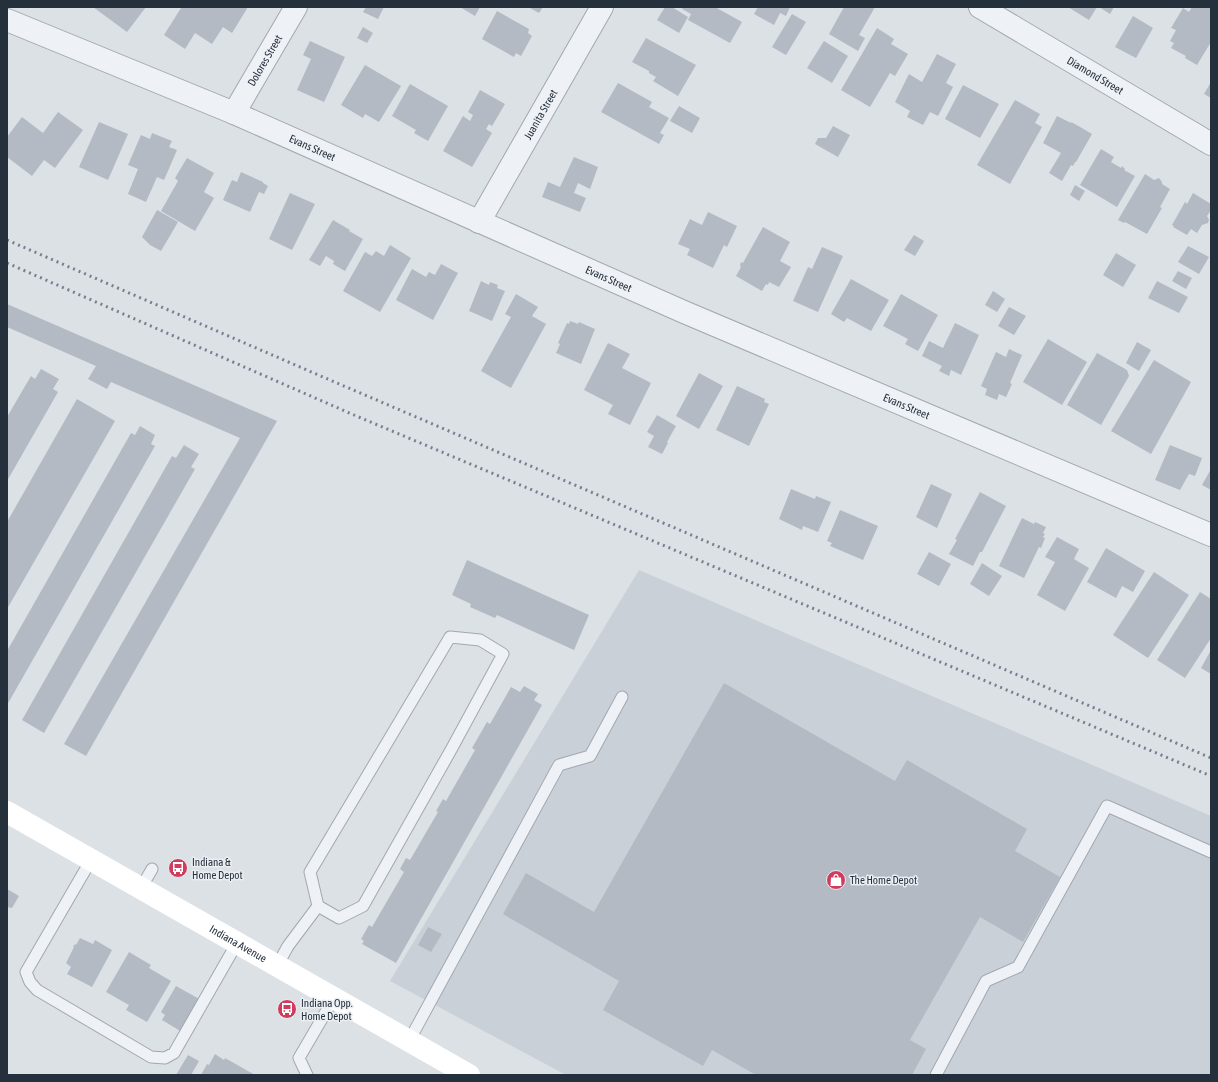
<svg xmlns="http://www.w3.org/2000/svg" width="1218" height="1082" font-family="'Asap Condensed',sans-serif">
	<rect width="100%" height="100%" fill="#dce1e6"/>
	<!-- built -->
	<path fill="#cad0d8" d="M639,570L1211,816V1075H566L390,981Z"/>
	<!-- building -->
	<path fill="#b3bac3" d="M93,7H146L127,32Z
		M178,7H248L232,33L223,27L212,44L195,33L185,49L164,35L181,8Z
		M366,7H384L378,19L363,12Z
		M460,7H480L475,16Z
		M528,7H543L539,13Z
		M665,7H672L688,17L679,33L657,20Z
		M683,7H715L742,22L730,43L688,20L691,14L682,9Z
		M758,7H790L786,16L780,13L774,25L754,14Z
		M844,7H875L859,35L865,38L858,51L829,34Z
		M1068,7H1097L1089,20Z
		M1099,7H1114L1110,14Z
		M1192,7H1211V42L1197,65L1185,58L1186,56L1171,48L1174,43L1170,41L1176,30L1171,28L1183,8L1189,12Z
		M497,11L529,29L528,33L532,36L521,56L516,53L514,57L482,39Z
		M792,14L806,22L786,55L772,47Z
		M1133,16L1153,28L1136,58L1115,47Z
		M363,27L373,33L367,43L357,38Z
		M877,28L894,39L891,44L908,54L895,76L890,73L870,107L841,90Z
		M646,38L696,65L678,96L653,81L656,77L649,73V71L632,62Z
		M310,41L345,57L324,102L297,90L311,59L303,55Z
		M824,41L848,56L832,83L807,68Z
		M937,54L956,64L946,83L953,87L938,116L930,112L923,125L907,117L910,111L895,102L909,74L922,82Z
		M365,65L401,86L379,122L365,114L363,118L341,105Z
		M1211,82V98L1204,94Z
		M618,83L652,102L649,107L669,118L660,133L664,135L659,144L601,112Z
		M410,84L448,106L428,141L414,133L416,130L392,116Z
		M963,85L999,104L980,138L945,119Z
		M480,90L505,104L492,126L489,124L486,129L492,133L472,167L443,151L463,116L470,121L473,115L468,112Z
		M1015,100L1040,114L1035,123L1042,127L1010,184L977,165Z
		M679,106L700,118L692,133L670,121Z
		M58,112L83,130L55,168L44,160L32,176L7,157V137L22,117L43,133Z
		M1057,116L1071,123V122L1075,124L1092,134L1076,162H1075L1073,166L1071,165L1062,181L1049,173L1061,153L1043,143Z
		M99,122L128,134L108,180L79,167Z
		M833,126L850,135L838,157L815,144L818,138H826Z
		M152,133L172,141L169,147L177,150L164,180L157,177L146,202L128,194L138,169L128,165L141,135L150,139Z
		M1101,149L1114,157L1111,162L1121,168L1122,166L1125,169L1124,170L1135,176L1117,207L1080,185Z
		M574,157L598,167L590,189L578,183L574,193L586,198L580,212L542,197L548,182L560,187Z
		M187,158L214,173L204,192L214,198L195,231L161,211L178,181L175,178Z
		M241,172L263,182V183L268,186L264,194L259,192L250,212L223,200L232,180L237,182Z
		M1145,174L1154,180L1159,178L1162,182V184L1170,189L1160,207L1162,208L1147,234L1125,222L1124,223L1118,220Z
		M1075,185L1085,191L1079,201L1070,195Z
		M290,193L315,204L292,250L269,239Z
		M1193,193L1211,204V210L1207,216L1209,220L1208,223L1202,225L1197,233L1191,229L1187,235L1173,227L1174,226L1172,225L1181,209L1185,202L1187,204Z
		M157,210L178,222L161,251L150,245L142,237Z
		M708,212L737,226L727,247L724,245L713,268L687,255L690,249L678,244L690,219L702,225Z
		M333,220L350,230L349,231L363,239L345,271L333,264L334,261L326,256L320,266L309,260Z
		M763,227L790,242L780,261L791,267L779,287L769,282L768,285L766,284L762,291L736,276L741,267L740,266L741,262L743,263Z
		M914,235L924,241L915,256L904,250Z
		M390,245L411,258L380,312L343,291L365,252L372,256L376,251L384,256Z
		M1188,246L1209,257L1199,274L1178,262Z
		M822,247L843,256L818,312L793,301L808,267L812,269Z
		M1116,253L1136,265L1123,287L1103,275Z
		M441,264L458,273L433,320L396,300L412,269L426,277L429,272L435,275Z
		M1178,271L1192,278L1186,289L1172,281Z
		M851,279L889,300L871,331L847,318L844,322L831,314Z
		M481,281L489,285L490,282L498,285L497,288L505,291L492,321L469,311Z
		M1157,281L1188,297L1179,313L1148,298Z
		M993,291L1005,299L997,312L985,305Z
		M516,294L538,307L532,316L546,324L511,388L481,371L511,317L505,314Z
		M901,294L938,315L918,351L905,344L908,339L883,326Z
		M7,304L277,421L86,756L64,744L240,438L111,382L107,389L88,379L96,366L7,327Z
		M1009,307L1026,316L1014,335L998,326Z
		M570,321L578,324L579,322L595,329L581,364L556,353L560,344L558,343L567,323L569,324Z
		M955,323L979,335L961,375L951,370L949,376L939,371L942,366L922,356L929,341L943,348Z
		M1048,339L1087,362L1062,405L1023,382Z
		M1137,342L1151,350L1139,371L1126,363Z
		M608,343L630,354L622,368L651,383L630,425L608,414L613,405L584,390Z
		M1009,349L1022,355L1010,383L1012,384L1006,397L999,394L997,400L985,395L987,389L981,386L996,352L1006,357Z
		M1097,353L1127,370L1129,376L1101,425L1067,405Z
		M1154,360L1191,382L1151,454L1111,431Z
		M41,369L59,379L53,389L58,392L7,481V417L31,376L35,379Z
		M699,373L723,386L699,429L676,416Z
		M737,386L765,399L764,402L769,404L749,446L716,430Z
		M77,399L115,421L7,609V522Z
		M657,415L676,426L667,442L668,443L662,454L648,447L654,436L647,432Z
		M140,426L155,435L151,444L155,446L7,705V651L131,433L135,435Z
		M184,445L199,454L191,467L195,469L44,733L22,720L172,456L176,458Z
		M1170,445L1202,458L1195,476L1189,474L1180,490L1155,480Z
		M1211,469V490L1202,485Z
		M931,484L952,494L937,528L916,517Z
		M791,489L815,499L816,496L831,502L818,532L803,526L802,530L779,519Z
		M980,492L1006,506L982,552H980L973,566L949,554L957,540L955,539Z
		M840,510L878,526L863,560L830,546L832,543L827,541Z
		M1022,518L1034,524L1035,522L1046,527L1043,533L1045,534L1043,537L1045,538L1041,548L1039,547L1024,578L999,566Z
		M1057,537L1079,549L1074,559L1089,568L1065,611L1037,595L1055,562L1045,557Z
		M1106,548L1145,571L1133,592L1122,586L1116,598L1087,582Z
		M929,552L951,564L939,586L917,574Z
		M467,560L589,615L574,650L497,615L495,618L470,607L471,604L452,595Z
		M982,563L1002,576L989,596L970,584Z
		M1154,572L1189,595L1148,658L1113,635Z
		M1200,592L1211,599V638L1185,678L1157,660Z
		M1211,650V674L1201,668Z
		M724,683L895,781L907,760L1027,829L1015,851L1060,877L1023,942L980,917L910,1040L926,1049L912,1075H756L712,1050L703,1066L603,1010L619,981L503,914L526,873L594,912Z
		M524,686L538,694L534,700L542,705L396,963L362,944L364,941L361,939L369,925L372,927L404,872L400,869L406,858L410,860L438,812L436,811L443,799L446,801L475,750L472,748L487,722L490,724L511,687L520,692Z
		M7,889L19,896L12,908L7,907Z
		M428,927L442,934L431,952L418,945Z
		M80,938L93,944L95,940L112,950L92,987L67,974L71,967L66,963L74,947H73L75,944L76,945Z
		M129,952L151,965L149,968L171,981L147,1022L126,1010L129,1005L106,992Z
		M176,986L201,1000L182,1032L162,1020L165,1015L161,1012Z
		M215,1054L224,1060L225,1058L255,1075H201L207,1064L209,1065Z
		M188,1055L199,1061L191,1075H176Z"/>
	<g fill="none" stroke-linecap="round" stroke-linejoin="round">
		<defs>
			<path id="service" d="M450,637L480,640L503,654L452,748L363,906L339,918L318,906L310,872Z
				M91,860L26,972L30,982L37,990L151,1057L165,1058L174,1053L237,943
				M141,888L152,869
				M277,966L288,946L318,906
				M409,1041L559,765L590,756L622,697
				M307,1075L299,1058L334,998
				M936,1075L986,981L1018,967L1107,806L1211,852"/>
			<g id="minor">
				<path id="s1" d="M980,7L1211,144"/>
				<path id="s2" d="M7,20L234,113L684,312L1211,535"/>
				<path id="s3" d="M234,113L296,7"/>
				<path id="s4" d="M479,222L602,7"/>
			</g>
		</defs>
		<!-- service casing -->
		<use href="#service" stroke="#a1a8b0" stroke-width="13"/>
		<!-- minor casing -->
		<use href="#minor" stroke="#a1a8b0" stroke-width="24"/>
		<!-- service -->
		<use href="#service" stroke="#eef1f5" stroke-width="11"/>
		<!-- minor -->
		<use href="#minor" stroke="#eef1f5" stroke-width="22"/>
		<!-- secondary -->
		<path stroke="#fff" stroke-width="22" id="s5" d="M7,812L469,1075"/>
		<!-- rail -->
		<path stroke="#758190" stroke-width="3" stroke-dasharray="2 4" stroke-linecap="butt" d="M7,240L323,377L1211,758
			M7,263L354,415L1211,776"/>
	</g>
	<!-- icons -->
	<defs>
		<symbol id="bus-disc" viewBox="-11 -11 22 22"><circle r="9.5" fill="#d03c5e" stroke="#ebeff4"/><path d="M-5-6H5V4H4V6H2V4H-2V6H-4V4H-5ZM-3.5-4V0h7V-4ZM-3.5 1.2v1.5H-2V1.2ZM2 1.2v1.5H3.5V1.2Z" fill="#fff"/></symbol>
		<symbol id="shop-disc" viewBox="-11 -11 22 22"><circle r="9.5" fill="#d03c5e" stroke="#ebeff4"/><path d="M-5-2.5h2.3a2.7 3.5 0 0 1 5.4 0H5L5.5 6h-11ZM-1.5-2.5h3a1.5 2.3 0 0 0-3 0Z" fill="#fff"/></symbol>
	</defs>
	<g fill-rule="evenodd">
		<use href="#bus-disc" x="167" y="857" width="22" height="22"/>
		<use href="#shop-disc" x="825" y="869" width="22" height="22"/>
		<use href="#bus-disc" x="276" y="998" width="22" height="22"/>
	</g>
	<g text-anchor="middle" stroke-width="3" stroke-linejoin="round" paint-order="stroke">
		<!-- street labels -->
		<g font-size="11" fill="#25303d" stroke="#ebeff4">
			<text dy="4" stroke="none"><textPath href="#s3" startOffset="61">Dolores Street</textPath></text>
			<text dy="4" stroke="none"><textPath href="#s1" startOffset="134">Diamond Street</textPath></text>
			<text dy="4" stroke="none"><textPath href="#s4" startOffset="124">Juanita Street</textPath></text>
			<text dy="4" stroke="none"><textPath href="#s2" startOffset="331">Evans Street</textPath></text>
			<text dy="4" stroke="none"><textPath href="#s2" startOffset="655">Evans Street</textPath></text>
			<text dy="4" stroke="none"><textPath href="#s2" startOffset="979">Evans Street</textPath></text>
			<text dy="4" stroke="none"><textPath href="#s5" startOffset="266">Indiana Avenue</textPath></text>
		</g>
		<!-- poi labels -->
		<g font-size="11" fill="#25303d" stroke="#ebeff4" text-anchor="start">
			<text x="192" y="866">Indiana &amp;<tspan x="192" dy="13">Home Depot</tspan></text>
			<text x="850" y="884">The Home Depot</text>
			<text x="301" y="1007">Indiana Opp.<tspan x="301" dy="13">Home Depot</tspan></text>
		</g>
	</g>
	<!-- border -->
	<rect width="1218" height="1082" fill="none" stroke="#25303d" stroke-width="16"/>
</svg>
